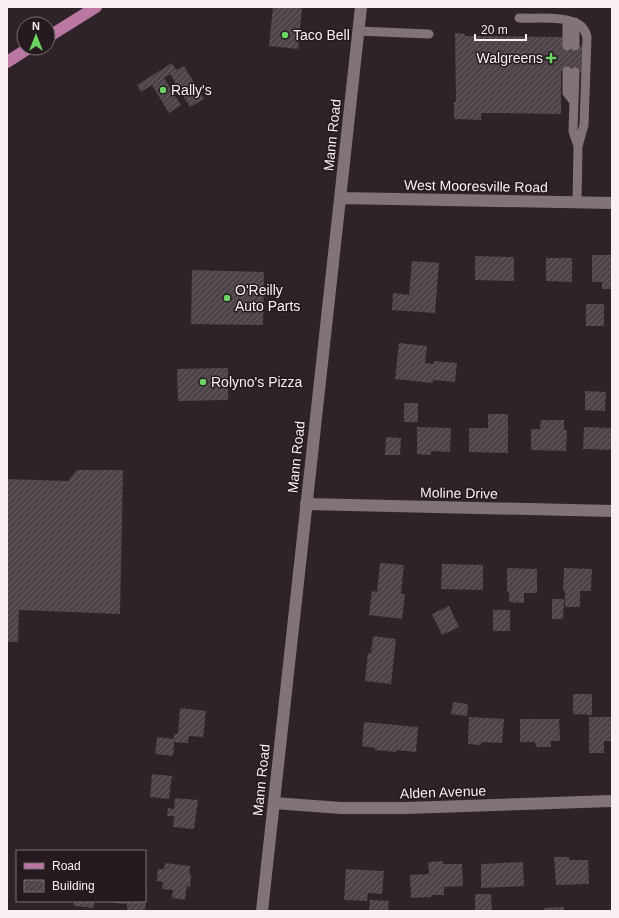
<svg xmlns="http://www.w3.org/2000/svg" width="619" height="918" font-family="Helvetica,sans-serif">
	<defs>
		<pattern id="building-hatch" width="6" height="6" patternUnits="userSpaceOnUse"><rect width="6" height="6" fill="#4f434a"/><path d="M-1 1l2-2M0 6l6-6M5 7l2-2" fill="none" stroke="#695e65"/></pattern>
	</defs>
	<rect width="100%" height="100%" fill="#2e2329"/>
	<!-- building -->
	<path fill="url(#building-hatch)" d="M273,7H302L298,49L269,46Z
		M455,33L465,34V36L563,37V46H582L581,72L561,71V114L481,113V120L454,119V102H456Z
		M172,63L176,70L184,66L204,99L190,107L170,74L164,78L181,105L169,113L152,85L141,92L137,85Z
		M592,255H612V289H602V282H592Z
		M475,256L514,257V281L475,280Z
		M546,258H572V282L546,281Z
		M412,261L439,263L435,313L392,310L393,293L409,295Z
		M192,270L264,272L263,325L191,324Z
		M586,304H604V326H586Z
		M399,343L427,346L425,363L434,364V361L457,363L455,382L433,380V383L395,379Z
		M228,368V400L178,401L177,369Z
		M585,391L606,392L605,411L585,410Z
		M404,403H418V422H404Z
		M488,414H508V453L469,452V428H488Z
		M541,420H564V430H567L566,451L531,450V429H540Z
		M417,427L451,428L450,452L431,451V455L417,454Z
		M584,427L612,428V450L583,449Z
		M386,437L401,438L400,455H385Z
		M77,470H123L120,614L19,610L18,642H7V479L68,481Z
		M380,563L404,565L401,594H405L402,619L369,615L372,591L377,592Z
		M442,564L483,565V590L441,589Z
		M507,568L537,569V593H524V603L509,602V592H507Z
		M564,568L592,569L591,591H580V607H565V591H563Z
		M552,599H564L563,619H552Z
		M449,606L459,627L442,635L432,614Z
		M493,610H510V631H493Z
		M373,636L396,639L391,684L365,681L368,653H371Z
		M573,694H592V715L573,714Z
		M453,702L468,704L467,716L451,714Z
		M180,708L206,711L203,737L189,736L188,743L174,742L173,756L155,754L157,737L174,739V734H178Z
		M469,717L504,719L502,743L481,742V745L468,744Z
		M589,717H612V741H604V753H589Z
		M520,719H559L560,741H551V747H536L535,742H520Z
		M364,722L418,727L416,752L396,750V752L375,750V748L362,746Z
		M152,774L172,776L169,799L150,797Z
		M175,798L198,800L194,829L173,827L174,816H167L168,808L174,809Z
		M554,857H569V860H588L589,884L556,885Z
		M443,861V864H462L463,886L444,887V895H431V897L411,898L410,875L429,874L428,862Z
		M523,862L524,886L481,888V864Z
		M165,863L190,866L189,873L191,874L190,887L187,886L185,900L172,898L173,890L162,889L163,882L157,881L158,869H164Z
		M346,869L384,871L382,894L368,893L367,901L344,900Z
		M145,885L147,886L146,898H145Z
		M475,894H491L492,911H475Z
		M370,900L389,901L388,911H369Z
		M74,901H94V908L74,906Z
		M114,901H146L145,911H127V904L114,903Z
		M564,907V911H544V908Z"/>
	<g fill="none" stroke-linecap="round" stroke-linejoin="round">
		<!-- lane -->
		<path stroke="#80737a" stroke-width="9" d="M519,18C535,19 568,15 581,26C584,29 586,32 587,37L584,125L578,146L577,202
			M567,20V46
			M358,31L429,34
			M575,46V22
			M567,71V93L574,102
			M575,72L573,131L578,146"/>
		<!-- street -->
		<path stroke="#80737a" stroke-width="12" d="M306,504L612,511
			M274,803L341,808H406L612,801"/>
		<!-- secondary -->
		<path stroke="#80737a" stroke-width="12" d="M340,198L612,203
			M262,911L361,7"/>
		<!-- primary -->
		<path stroke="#ba77a1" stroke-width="12" d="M48,37L96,7
			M7,62L29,48"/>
	</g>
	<!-- markers -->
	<g fill="#6dd362" stroke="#241a20" stroke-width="1.5">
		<circle cx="285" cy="35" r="4"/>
		<path d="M549 52h4v4h4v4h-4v4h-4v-4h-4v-4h4z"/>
		<circle cx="163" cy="90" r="4"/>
		<circle cx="227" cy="298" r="4"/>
		<circle cx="203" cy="382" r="4"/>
	</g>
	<g text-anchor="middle" stroke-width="3" stroke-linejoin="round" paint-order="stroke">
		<!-- poi labels -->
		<g font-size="14" fill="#f8f0f5" stroke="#241a20" text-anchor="start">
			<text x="293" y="40">Taco Bell</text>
			<text x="543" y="63" text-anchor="end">Walgreens</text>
			<text x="171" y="95">Rally's</text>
			<text x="235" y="295">O'Reilly<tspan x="235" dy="16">Auto Parts</tspan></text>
			<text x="211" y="387">Rolyno's Pizza</text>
		</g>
		<!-- street labels -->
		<g font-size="14" fill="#f8f0f5" stroke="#241a20">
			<text transform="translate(332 135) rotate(-84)" y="5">Mann Road</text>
			<text transform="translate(476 186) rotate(1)" y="5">West Mooresville Road</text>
			<text transform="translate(296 457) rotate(-84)" y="5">Mann Road</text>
			<text transform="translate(459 493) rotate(1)" y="5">Moline Drive</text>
			<text transform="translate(261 780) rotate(-84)" y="5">Mann Road</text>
			<text transform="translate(443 792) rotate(-2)" y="5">Alden Avenue</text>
		</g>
	</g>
	<!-- border -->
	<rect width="619" height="918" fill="none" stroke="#f8f0f5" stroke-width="16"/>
	<!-- legend -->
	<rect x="16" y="850" width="130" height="52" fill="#241a20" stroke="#797075"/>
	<rect x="24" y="863" width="20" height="6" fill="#ba77a1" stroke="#797075"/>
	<text x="52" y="870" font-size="12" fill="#f8f0f5">Road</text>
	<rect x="24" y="880" width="20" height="12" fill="url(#building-hatch)" stroke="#797075"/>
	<text x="52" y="890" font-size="12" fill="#f8f0f5">Building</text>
	<!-- north arrow -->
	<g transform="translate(36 36)"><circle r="19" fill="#241a20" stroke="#797075"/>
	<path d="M0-3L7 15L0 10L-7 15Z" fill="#6dd362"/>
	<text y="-6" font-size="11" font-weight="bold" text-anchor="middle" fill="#f8f0f5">N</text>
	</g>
	<!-- scale -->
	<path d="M475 34v6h51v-6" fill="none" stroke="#f8f0f5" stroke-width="2"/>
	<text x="481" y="34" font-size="12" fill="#f8f0f5" stroke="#241a20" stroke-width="3" paint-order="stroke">20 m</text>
</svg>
